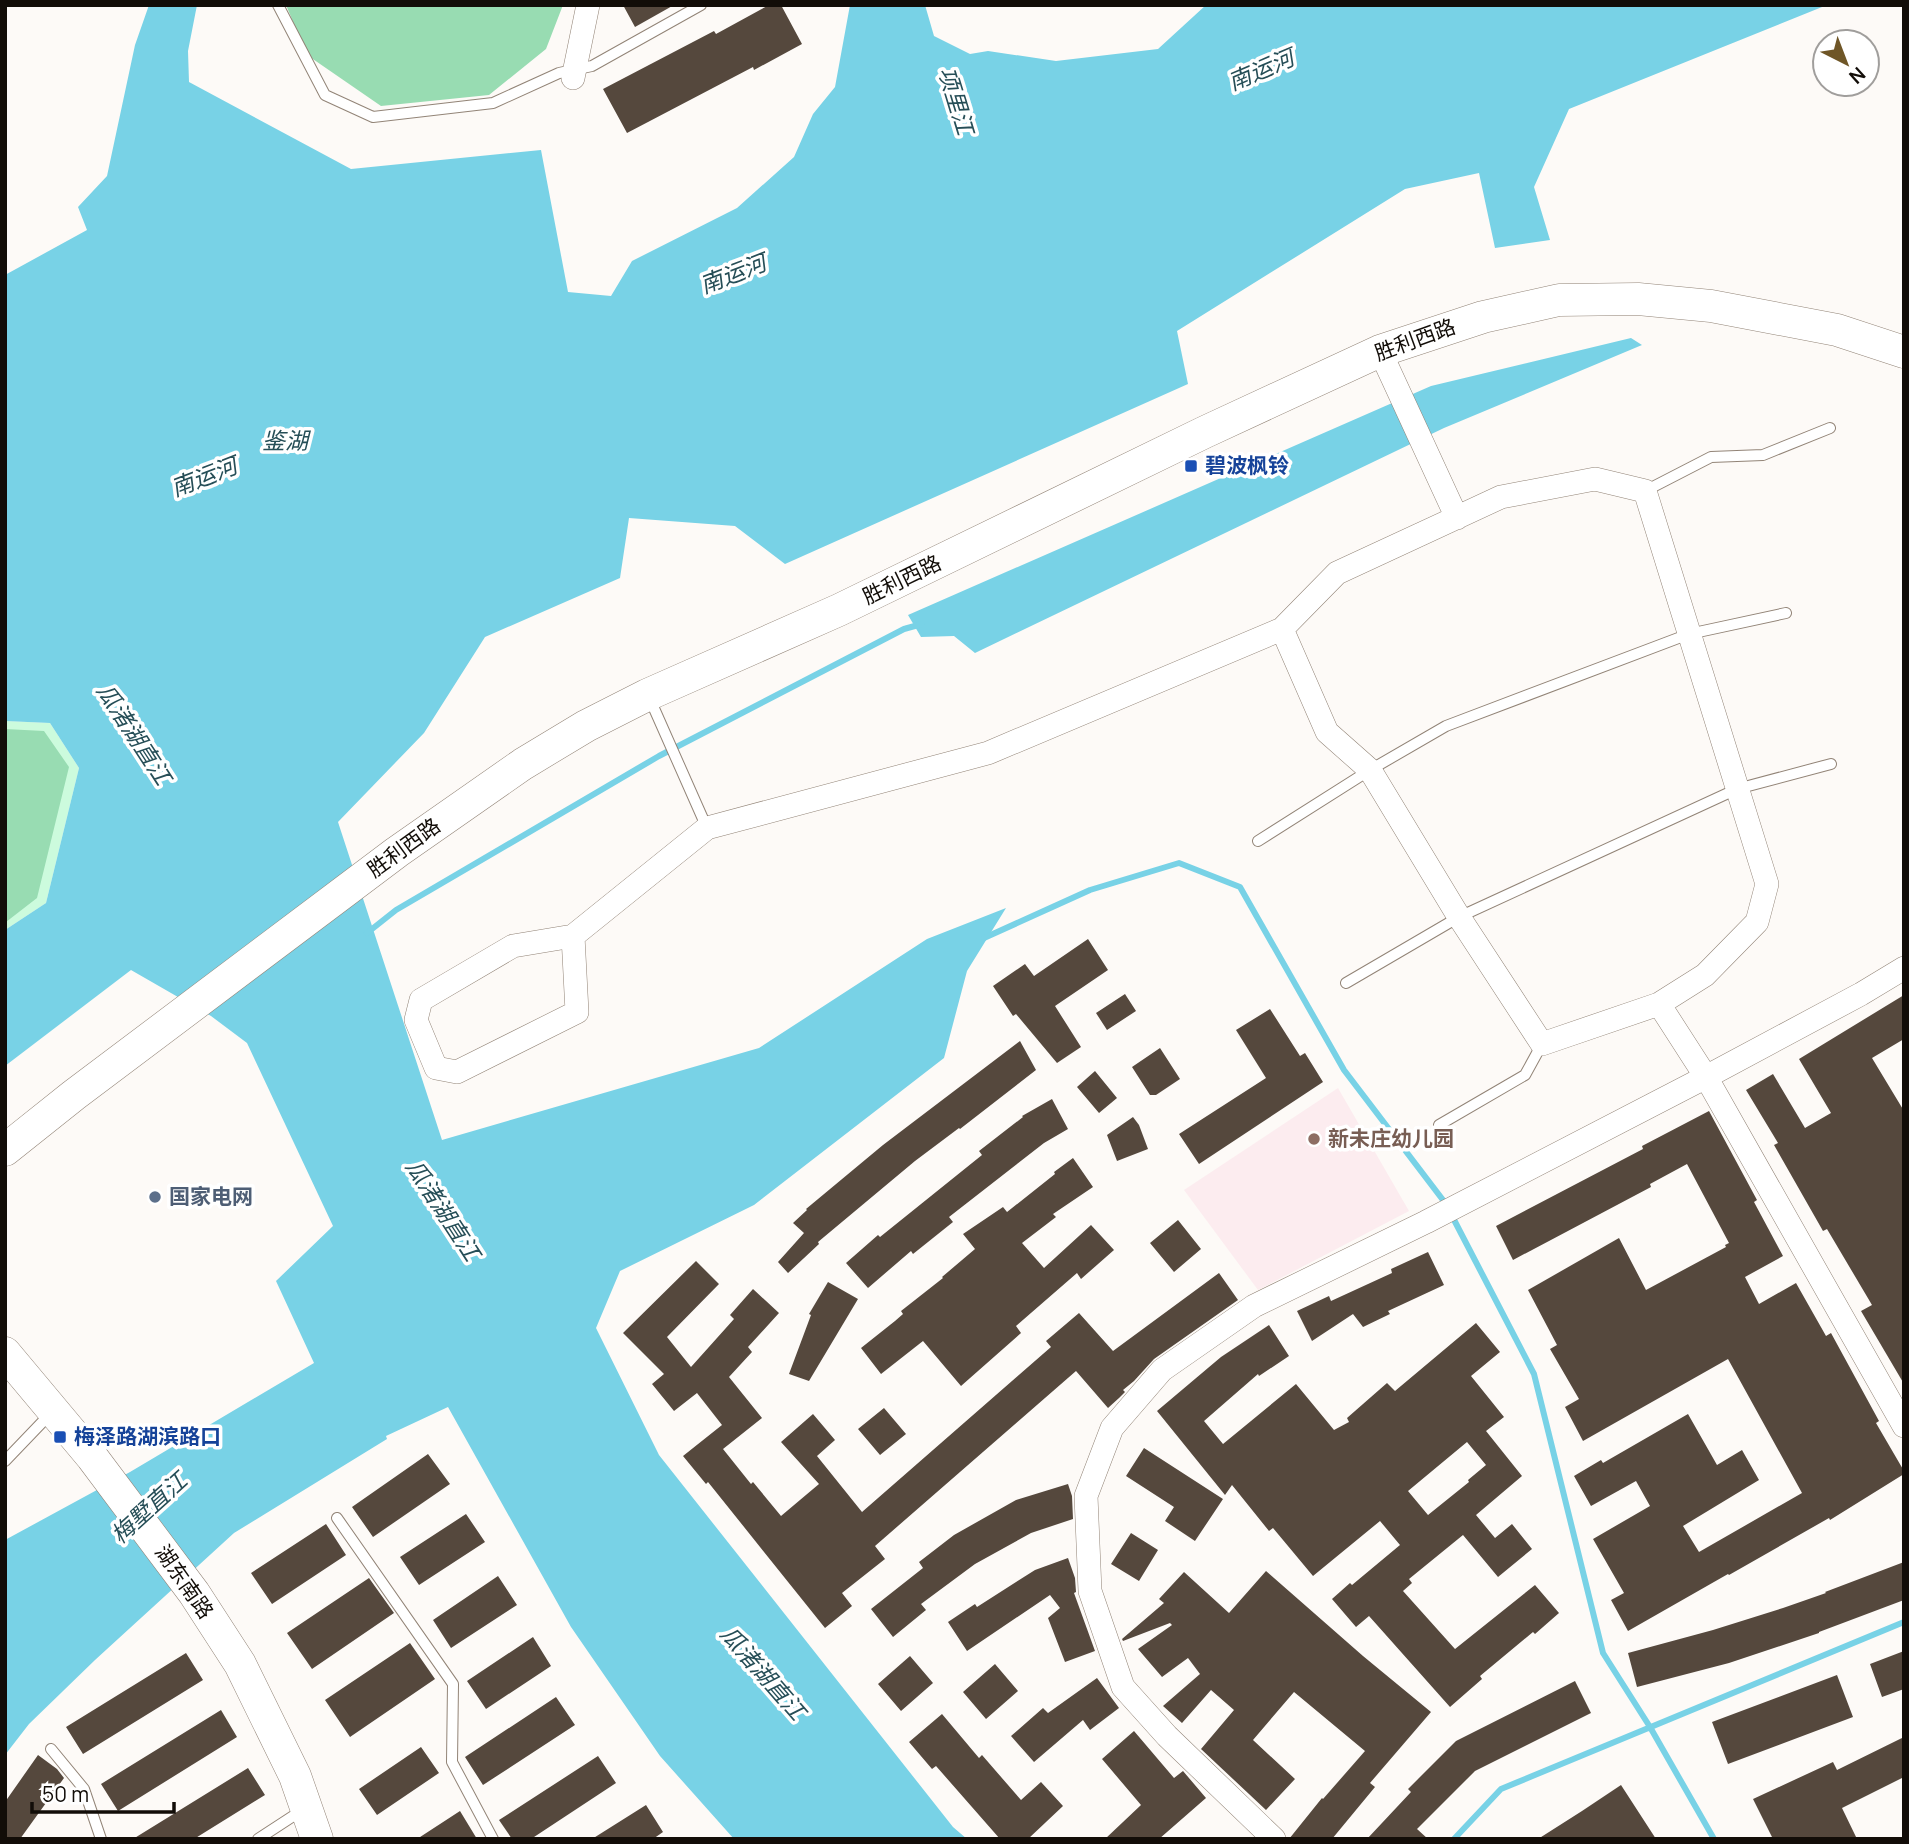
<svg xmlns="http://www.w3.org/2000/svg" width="1909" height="1844" font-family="Manrope,'Noto Sans SC',sans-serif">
	<rect width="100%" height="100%" fill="#fdfaf7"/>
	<!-- education -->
	<path fill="#fcecef" d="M1338,1088L1409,1211L1258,1290L1184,1190Z"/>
	<!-- green -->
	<path fill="#ccfbdd" d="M5,721L50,723L79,768L46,903L5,930Z"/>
	<!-- forest -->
	<path fill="#98dcb2" d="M286,5H563L546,49L489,95L381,106L307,55Z
		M5,729L44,731L69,767L37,898L6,922Z"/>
	<!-- water -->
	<path fill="#78d2e6" d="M149,5H197L188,51L189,82L351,169L541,150L568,292L611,296L632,261L737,208L794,157L813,114L835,87L850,5H925L934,36L970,54L988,51L1056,61L1158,49L1206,5H1827L1569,109L1534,187L1550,240L1495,248L1479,173L1405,189L1177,331L1188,384L785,564L735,526L629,518L620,578L485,637L424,733L338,822L442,1140L759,1048L927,939L1006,908L967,971L944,1058L754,1205L620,1271L596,1328L659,1455L953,1827L967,1839H734L660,1756L571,1627L448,1407L386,1436L387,1439L234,1533L95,1660L29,1724L5,1755V1540L130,1472L314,1363L276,1281L333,1226L247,1043L211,1016L131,970L5,1066V930L46,903L79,768L50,723L5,721V275L87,230L78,207L107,176L135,45Z
		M1631,338L1642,345L1444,428L975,653L954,636L921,637L908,615L1431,386Z"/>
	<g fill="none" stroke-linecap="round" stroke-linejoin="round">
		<!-- stream -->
		<path stroke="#78d2e6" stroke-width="6" d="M367,933L396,910L659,756L904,629L922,624
			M984,938L1090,890L1179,863L1240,887L1344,1070L1446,1204
			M1451,1214L1534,1374L1603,1653L1650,1727L1714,1839
			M1454,1839L1501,1789L1904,1622"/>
	</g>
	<!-- building -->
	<path fill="#55483d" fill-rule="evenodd" d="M623,5H674L635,27Z
		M769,5H781L802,44L754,70L753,67L627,133L603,89L714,31L716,34Z
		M1088,939L1108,970L1055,1006L1081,1047L1057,1063L1016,1014L1013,1016L993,986L1025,964L1034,976Z
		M1125,994L1136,1011L1107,1030L1096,1013Z
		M1904,995V1039L1872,1058L1904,1111V1384L1861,1311L1872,1305L1827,1229L1823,1231L1774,1145L1778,1143L1746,1090L1773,1074L1805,1128L1831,1113L1799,1059Z
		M1270,1009L1300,1056L1305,1053L1323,1082L1199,1164L1179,1134L1266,1078L1236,1030Z
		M1020,1041L1036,1070L960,1129L959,1128L915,1161L818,1242L819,1244L788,1273L778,1262L804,1233L793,1223L807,1210L806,1209L883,1145Z
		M1160,1048L1180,1079L1156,1095H1150L1132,1067Z
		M1095,1071L1117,1098L1099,1113L1077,1087Z
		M1052,1099L1068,1129L1044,1143L949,1217L953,1222L913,1254L911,1251L868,1288L846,1263L878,1235L880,1237L982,1155L979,1151L1023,1117L1022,1116Z
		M1709,1111L1757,1200L1754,1202L1783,1256L1745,1277L1759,1304L1796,1283L1826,1336L1831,1333L1879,1421L1876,1423L1904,1471V1474L1830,1520L1829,1518L1729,1575L1728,1574L1628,1631L1611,1600L1624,1593L1593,1539L1650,1506L1636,1481L1591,1506L1574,1476L1601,1460L1603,1463L1688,1414L1717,1465L1742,1450L1759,1480L1683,1526L1699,1552L1802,1493L1728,1359L1583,1441L1565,1407L1579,1399L1550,1349L1557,1345L1528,1290L1619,1238L1646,1290L1726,1247L1725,1245L1729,1243L1687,1164L1650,1184L1651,1187L1513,1260L1496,1226L1643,1149L1642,1146Z
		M1133,1117L1139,1125L1148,1149L1117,1161L1107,1135Z
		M1073,1158L1093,1187L1053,1214L1056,1217L1022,1243L1044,1268L1091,1225L1114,1250L1081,1279L1077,1273L1016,1326L1021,1333L961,1386L923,1341L881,1374L861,1348L895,1321L897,1322L895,1321L903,1314L901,1311L943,1278L942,1277L975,1249L963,1234L1003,1207L1007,1212L1055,1174L1054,1172Z
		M1178,1220L1201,1249L1174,1272L1150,1243Z
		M1428,1252L1444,1285L1388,1311L1390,1314L1363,1327L1353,1314L1312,1341L1297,1311L1329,1296L1331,1301L1392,1273L1391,1269Z
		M696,1261L719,1284L667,1337L691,1367L734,1319L730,1315L753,1289L779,1313L748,1347L752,1352L729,1377L762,1418L723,1449L751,1484L753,1482L781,1516L819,1484L781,1442L813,1414L835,1440L817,1456L862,1512L1051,1347L1046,1341L1079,1313L1113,1351L1219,1273L1238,1300L1154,1359L1134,1381L1123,1390L1125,1392L1119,1398L1108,1408L1076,1371L875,1546L885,1559L842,1593L852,1606L825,1628L708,1482L706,1484L683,1456L722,1425L697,1393L674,1411L652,1384L664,1374L623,1333Z
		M828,1282L858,1299L809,1381L789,1374L811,1315L809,1314Z
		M1476,1323L1500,1352L1471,1376L1504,1417L1486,1431L1522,1476L1476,1515L1495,1538L1512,1524L1532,1549L1498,1577L1463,1535L1409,1579L1412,1583L1403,1591L1455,1649L1535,1585L1559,1613L1535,1634L1533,1632L1480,1676L1482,1679L1450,1707L1369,1616L1356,1627L1332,1599L1350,1583L1352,1585L1400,1545L1380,1521L1313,1576L1273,1528L1269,1531L1232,1485L1225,1495L1157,1411L1221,1357L1269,1325L1289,1356L1259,1376L1258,1374L1204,1421L1223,1444L1296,1384L1334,1430L1349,1422L1347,1418L1387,1383L1395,1391ZM1467,1442L1486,1465L1468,1480L1469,1482L1428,1515L1408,1491Z
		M884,1408L906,1434L880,1455L858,1429Z
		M1144,1448L1223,1499L1195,1541L1165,1521L1174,1507L1126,1476Z
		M428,1454L450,1484L373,1537L352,1507Z
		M1068,1484L1072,1496L1073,1519L1031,1533L975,1564L921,1604L926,1610L893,1637L871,1609L923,1568L919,1562L954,1535L1016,1500Z
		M466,1514L485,1542L419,1585L400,1557Z
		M326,1524L346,1555L272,1604L251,1573Z
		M1131,1533L1158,1550L1139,1581L1111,1564Z
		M1068,1558L1075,1578L1076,1592L1074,1593L1095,1651L1065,1662L1048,1618L1060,1608L1050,1595L967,1651L948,1622L975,1604L977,1607L1035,1570Z
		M1904,1562V1600L1819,1632V1633L1729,1663L1637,1687L1628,1653L1713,1630L1783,1608L1826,1593L1825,1592Z
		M1266,1571L1363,1656L1431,1712L1370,1783L1375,1787L1332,1839H1289L1322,1798L1323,1799L1365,1751L1294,1692L1253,1740L1295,1779L1266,1810L1201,1749L1234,1710L1211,1690L1182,1723L1163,1706L1200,1674L1188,1658L1162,1677L1138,1649L1172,1625L1170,1623L1123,1641L1122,1639L1164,1603L1159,1599L1184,1572L1229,1613Z
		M498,1576L517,1605L451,1648L433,1620Z
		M369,1578L394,1613L312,1669L287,1633Z
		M533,1637L551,1666L486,1709L467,1681Z
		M410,1643L435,1679L350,1737L325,1700Z
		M1904,1651V1689L1882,1697L1870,1664Z
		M186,1653L203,1680L83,1754L66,1727Z
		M910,1656L933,1683L901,1711L878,1684Z
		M995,1664L1018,1691L986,1719L963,1692Z
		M1837,1675L1853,1717L1728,1764L1712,1722Z
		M1097,1678L1119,1708L1090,1730L1083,1720L1034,1762L1011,1736L1043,1708L1048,1713Z
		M1575,1681L1591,1713L1475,1771L1417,1829L1428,1839H1367L1411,1792L1408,1789L1456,1741Z
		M556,1697L575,1725L483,1785L465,1757Z
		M221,1710L237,1737L118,1811L101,1784Z
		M942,1714L979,1758L982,1755L1021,1800L1041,1782L1063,1806L1028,1839H1000L936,1766L932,1769L909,1742Z
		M1134,1731L1174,1778L1183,1771L1206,1798L1159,1839H1105L1141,1805L1102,1759Z
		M1904,1737V1777L1842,1808L1857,1839H1773L1753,1799L1833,1762L1837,1770Z
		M421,1747L439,1773L377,1815L359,1789Z
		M38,1755L57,1769L64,1778L20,1839H5V1802Z
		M598,1756L616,1783L531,1839H512L499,1820Z
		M248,1768L265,1795L194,1839H133Z
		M1621,1785L1656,1839H1538L1582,1811Z
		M646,1805L663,1832L653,1839H592Z
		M460,1811L477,1839H417Z"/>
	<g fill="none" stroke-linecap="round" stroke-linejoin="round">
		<defs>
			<path id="lane" d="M278,5L325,95L373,117L493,103L559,73L592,66L701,5
				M1645,491L1711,457L1763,455L1830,428
				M649,697L707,828
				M1258,841L1370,770L1446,726L1689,634L1786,613
				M1346,983L1459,917L1737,789L1831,764
				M1439,1125L1525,1075L1542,1044
				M5,1461L51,1413
				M337,1518L453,1684L452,1762L493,1839
				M51,1749L84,1789L101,1839
				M258,1839L304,1809"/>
			<path id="street" d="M573,78L588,5
				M1380,351L1457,518
				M1595,479L1645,491L1767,884L1757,922L1705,975L1659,1004L1542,1044L1459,917L1370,770L1327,732L1282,629L1337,573L1501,497Z
				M573,936L577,1012L457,1072L436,1068L416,1020L421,1000L513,946L573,936L707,828L988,753L1282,629
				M1659,1004L1706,1077L1904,1426
				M1274,1839L1167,1736L1123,1687L1090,1591L1086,1496L1112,1428L1162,1370L1254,1306L1426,1222L1706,1077L1861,994L1904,968"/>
			<path id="secondary" d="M5,1150L74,1095L397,852L523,764L586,726L647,695L839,610L1205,432L1380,351L1483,317L1559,300L1638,299L1711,306L1837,330L1904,352
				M5,1353L92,1457L194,1593L240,1664L295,1776L317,1839"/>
		</defs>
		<!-- lane casing -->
		<use href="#lane" stroke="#928477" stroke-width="12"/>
		<!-- street casing -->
		<use href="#street" stroke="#928477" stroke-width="24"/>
		<!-- secondary casing -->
		<use href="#secondary" stroke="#928477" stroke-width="33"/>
		<!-- lane -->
		<use href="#lane" stroke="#fff" stroke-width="10"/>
		<!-- street -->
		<use href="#street" stroke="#fff" stroke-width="23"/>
		<!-- secondary -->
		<use href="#secondary" stroke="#fff" stroke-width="32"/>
	</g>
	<!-- markers -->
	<g fill="#1a4fb4" stroke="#fff" stroke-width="2.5">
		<rect x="1184" y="459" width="14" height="14" rx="3.5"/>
		<rect x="53" y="1430" width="14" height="14" rx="3.5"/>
	</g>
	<circle fill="#8d6e63" stroke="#fff" stroke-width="2.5" cx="1314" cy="1139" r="7"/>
	<circle fill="#5c6f8a" stroke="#fff" stroke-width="2.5" cx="155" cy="1197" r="7"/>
	<g text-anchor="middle" stroke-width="7" stroke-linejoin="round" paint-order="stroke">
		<!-- street labels -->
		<g font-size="21" fill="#120d08" stroke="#fff">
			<text transform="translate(1415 340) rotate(-20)" y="7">胜利西路</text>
			<text transform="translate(902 580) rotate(-26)" y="7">胜利西路</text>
			<text transform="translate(404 848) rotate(-36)" y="7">胜利西路</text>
			<text transform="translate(184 1582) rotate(55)" y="7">湖东南路</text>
		</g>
		<!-- transit labels -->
		<g font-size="21" font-weight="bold" fill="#164399" stroke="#fff" text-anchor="start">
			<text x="1205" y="473">碧波枫铃</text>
			<text x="74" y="1444">梅泽路湖滨路口</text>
		</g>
		<!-- education labels -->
		<g font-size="21" font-weight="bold" fill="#785e54" stroke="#fff" text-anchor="start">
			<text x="1328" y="1146">新未庄幼儿园</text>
		</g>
		<!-- service labels -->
		<g font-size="21" font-weight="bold" fill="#4e5e75" stroke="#fff" text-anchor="start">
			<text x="169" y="1204">国家电网</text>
		</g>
		<!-- water labels -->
		<g font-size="23" font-style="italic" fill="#264e57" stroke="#fff">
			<text transform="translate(1261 70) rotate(-23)" y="8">南运河</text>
			<text transform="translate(956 101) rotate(73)" y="8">项里江</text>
			<text transform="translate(733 274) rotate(-21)" y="8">南运河</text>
			<text x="285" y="449">鉴湖</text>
			<text transform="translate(204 477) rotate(-21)" y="8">南运河</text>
			<text transform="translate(134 734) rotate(57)" y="8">瓜渚湖直江</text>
			<text transform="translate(443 1210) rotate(57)" y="8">瓜渚湖直江</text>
			<text transform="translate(149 1508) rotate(-42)" y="8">梅墅直江</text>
			<text transform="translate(763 1673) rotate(49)" y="8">瓜渚湖直江</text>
		</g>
	</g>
	<!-- border -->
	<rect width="1909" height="1844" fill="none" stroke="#120d08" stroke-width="14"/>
	<!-- north arrow -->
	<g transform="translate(1846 63) rotate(138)"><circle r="33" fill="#ffffff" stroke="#a09e9c" stroke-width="2"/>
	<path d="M0-5L12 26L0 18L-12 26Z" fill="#6f5627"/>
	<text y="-10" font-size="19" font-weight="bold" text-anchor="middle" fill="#120d08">N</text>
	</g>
	<!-- scale -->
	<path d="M32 1802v10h142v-10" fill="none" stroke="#120d08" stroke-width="3.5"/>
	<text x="42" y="1802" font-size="21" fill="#120d08" stroke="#ffffff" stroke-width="5" paint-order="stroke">50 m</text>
</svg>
